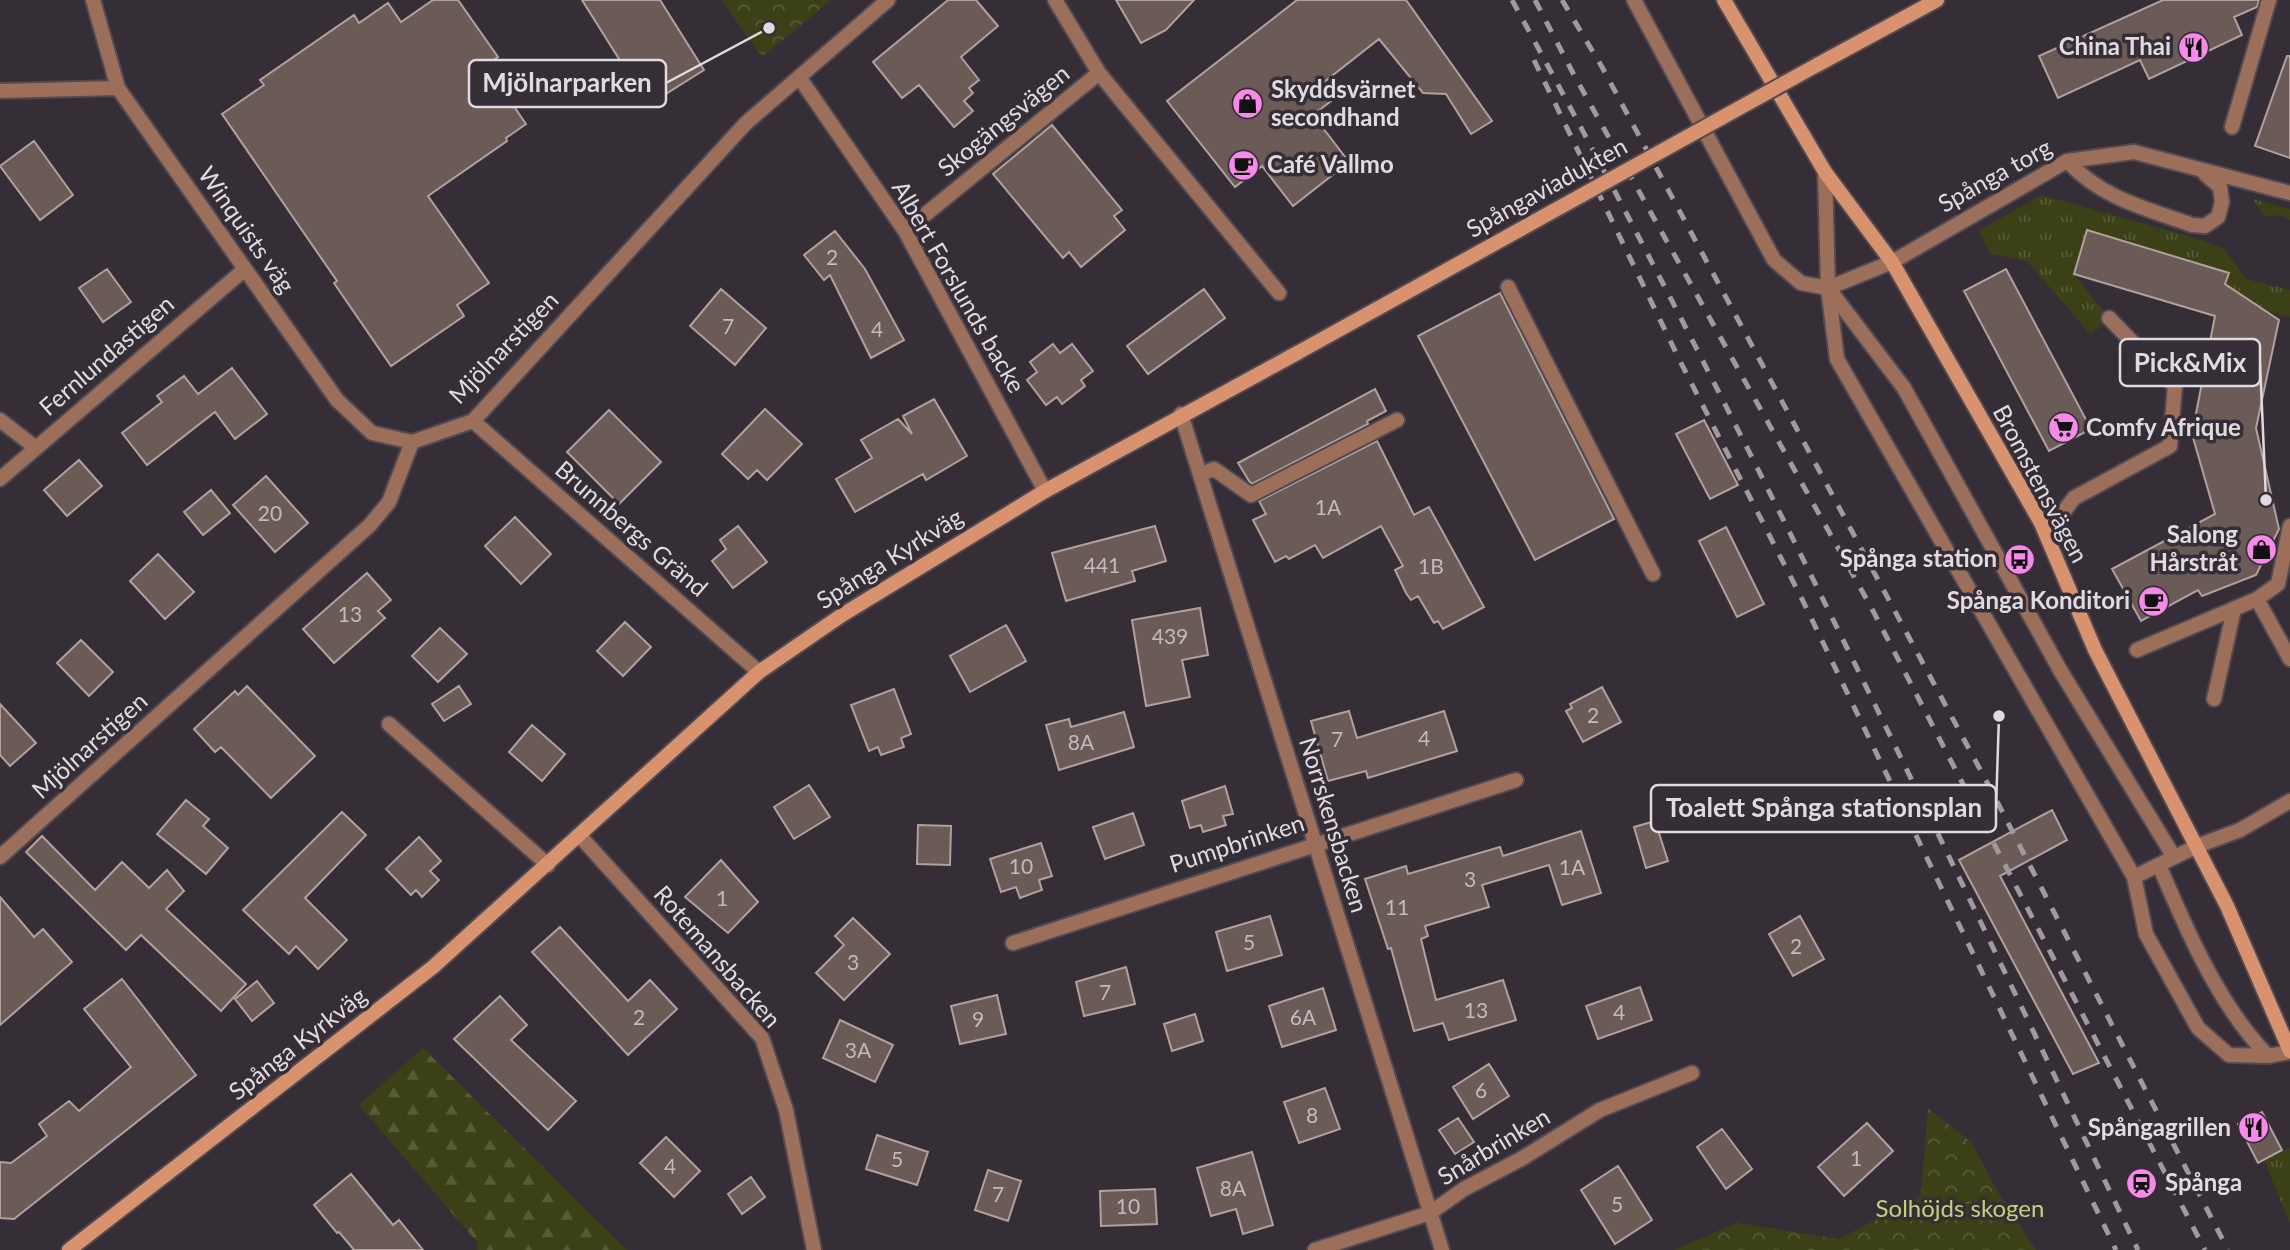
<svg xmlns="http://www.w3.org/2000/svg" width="2290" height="1250" font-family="Lato,sans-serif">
	<defs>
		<pattern id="grass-tufts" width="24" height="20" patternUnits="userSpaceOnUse" patternTransform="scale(1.75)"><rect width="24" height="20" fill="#3b4016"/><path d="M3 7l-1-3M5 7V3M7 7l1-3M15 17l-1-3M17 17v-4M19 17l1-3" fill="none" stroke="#575b38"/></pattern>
		<pattern id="forest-firs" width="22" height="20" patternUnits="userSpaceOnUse" patternTransform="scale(1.75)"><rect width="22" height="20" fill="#3b4016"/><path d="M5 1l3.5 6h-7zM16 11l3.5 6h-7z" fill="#575b38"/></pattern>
		<pattern id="park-crowns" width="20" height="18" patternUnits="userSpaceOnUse" patternTransform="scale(1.75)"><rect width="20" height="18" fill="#3b4016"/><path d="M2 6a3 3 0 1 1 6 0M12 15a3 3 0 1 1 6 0" fill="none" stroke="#575b38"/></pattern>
	</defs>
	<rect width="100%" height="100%" fill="#362e37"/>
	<!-- grass -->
	<path fill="url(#grass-tufts)" d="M2042,195L2202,240L2224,249L2246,279L2290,290V317L2220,300L2228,274H2074L2109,318L2091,335L2027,261L1990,254L1979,230Z
		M2253,199L2290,209V220L2280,215L2265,216Z
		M2290,1148V1224L2264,1160Z"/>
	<!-- forest -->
	<path fill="url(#forest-firs)" d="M423,1048L627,1250H477V1242L359,1105Z"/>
	<!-- park -->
	<path fill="url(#park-crowns)" d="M721,0H831L762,57Z
		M1928,1108L1972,1143L1999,1194L2036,1250H1674L1737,1223L1839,1239L1921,1196Z"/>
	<!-- building -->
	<path fill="#6a5b57" stroke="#b1a19d" stroke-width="2" d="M433,0H458L498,57L492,61L521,103L515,108L526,124L506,138L507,141L428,196L489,283L457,305L464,316L391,366L334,283L337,281L222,114L264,85L260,80L354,15L359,23L388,3L401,22Z
		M582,0H660L704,70L648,105Z
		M948,0H976L998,26L961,57L979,80L969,88L973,93L964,101L973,111L954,127L919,85L902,98L873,62Z
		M1116,0H1194L1166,30L1141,43Z
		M1297,0H1406L1492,121L1471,134L1446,94L1423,93L1379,39L1323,83L1335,98L1313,115L1349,162L1293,206L1262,166L1235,187L1167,101Z
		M2163,0H2259L2257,7L2234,17L2242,35L2149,79L2140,60L2058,98L2039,56Z
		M2287,56H2290V158L2255,146Z
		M1052,125L1122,210L1114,216L1125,230L1081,267L1069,252L1063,258L993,174Z
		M34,141L73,195L40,220L0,166Z
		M2087,230L2229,273L2225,284L2279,320L2256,428L2279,529L2256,575L2202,596L2198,590L2141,621L2112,569L2215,514L2192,434L2215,316L2074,274Z
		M835,231L865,269L904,340L871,358L830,275L824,280L804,255Z
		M107,269L131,302L103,322L79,288Z
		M2006,269L2091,429L2049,451L1964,291Z
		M721,289L766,328L735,365L690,326Z
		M1204,289L1225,318L1148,374L1127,346Z
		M1500,293L1614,519L1535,560L1418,336Z
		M1053,344L1060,353L1072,344L1093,371L1081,380L1085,386L1062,404L1057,397L1046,405L1027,380L1037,372L1030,362Z
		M232,368L267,414L235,439L215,412L147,465L122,433L162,402L157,396L184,376L198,394Z
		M1375,389L1386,411L1367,421L1368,424L1252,484L1249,481L1238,463Z
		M934,399L967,456L926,480L923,474L855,512L836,479L872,458L861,440L898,419L912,434L903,416Z
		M765,409L802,444L767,480L757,470L748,479L722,454Z
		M609,410L661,462L619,504L567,452Z
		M1704,420L1738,485L1710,499L1676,434Z
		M1377,441L1414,515L1429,507L1484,607L1443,629L1438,621L1434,623L1418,596L1411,600L1406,593L1395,570L1403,566L1381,526L1323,558L1315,545L1289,559L1286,556L1275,562L1253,520L1266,514L1259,501Z
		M79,460L102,486L67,516L44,490Z
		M266,476L308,523L275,552L233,505Z
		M211,490L230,513L203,535L184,512Z
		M515,517L551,554L521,584L485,546Z
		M738,526L767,562L733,588L712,561L726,549L720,540Z
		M1155,526L1166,561L1132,571L1135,581L1066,601L1052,553Z
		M1726,527L1764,604L1737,617L1699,541Z
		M158,554L194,592L165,619L130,581Z
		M367,573L391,600L378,611L385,618L334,663L303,629Z
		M1200,608L1208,655L1182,660L1190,697L1146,706L1132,620Z
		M625,622L651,647L623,676L597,651Z
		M1006,625L1026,661L970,692L950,656Z
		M440,628L467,654L438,682L412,656Z
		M81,640L113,672L89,696L57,663Z
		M247,686L315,756L271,798L221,747L215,752L194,729L235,691L238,695Z
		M459,686L471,704L444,721L432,704Z
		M1602,687L1621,722L1583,742L1566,711L1572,708L1570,704Z
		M894,689L911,734L901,738L904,747L881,755L878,747L869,751L851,705Z
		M0,704L36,743L10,766L0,755Z
		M1349,711L1357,738L1444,711L1457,751L1368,778L1366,771L1328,781L1311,721Z
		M1124,712L1134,747L1059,770L1046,725L1069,719L1071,727Z
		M532,725L565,754L542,781L509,752Z
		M809,785L830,817L794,839L774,807Z
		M1225,786L1233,814L1223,816L1226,825L1203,832L1201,825L1190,828L1182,801Z
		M186,800L209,819L203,826L228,848L206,874L157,834Z
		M2052,810L2067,840L2000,876L2099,1063L2073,1074L1959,860Z
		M342,812L366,835L305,898L347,940L318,969L296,946L289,954L243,910Z
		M1133,813L1144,845L1105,859L1093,827Z
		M1655,821L1668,861L1646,868L1634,827Z
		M918,825L951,826L950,865L917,864Z
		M1581,831L1601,893L1562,905L1549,865L1482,885L1489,907L1425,926L1428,936L1421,939L1436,1000L1503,980L1516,1020L1449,1040L1443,1023L1414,1031L1391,948L1388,949L1365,879L1406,866L1408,874L1500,847L1503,856Z
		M42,836L95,890L122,862L149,888L167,870L184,891L166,909L246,984L221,1011L141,935L126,950L26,852Z
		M419,837L441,861L430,871L439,880L422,897L416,890L411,895L386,869Z
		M1041,843L1052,876L1039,880L1042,890L1020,898L1016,887L1001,892L990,859Z
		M721,860L758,902L728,933L685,897Z
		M0,897L34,937L43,929L72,962L0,1025Z
		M1270,916L1282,955L1227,971L1216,932Z
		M1800,916L1824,959L1793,976L1769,934Z
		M853,918L890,954L844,1000L816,973L844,945L835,936Z
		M560,927L628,1001L650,980L677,1009L628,1055L532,952Z
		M1126,967L1135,1004L1084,1016L1076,982Z
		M122,979L196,1075L14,1219L0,1218V1162L11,1163L47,1136L39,1124L69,1101L79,1111L131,1067L84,1009Z
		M257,981L274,1003L252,1021L235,999Z
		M1640,987L1652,1020L1598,1039L1586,1006Z
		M1323,988L1336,1030L1282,1047L1269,1006Z
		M997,995L1006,1034L960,1044L951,1006Z
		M500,996L527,1025L511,1040L576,1101L548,1130L454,1039Z
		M1195,1014L1203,1041L1172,1051L1164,1024Z
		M840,1020L893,1045L875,1082L823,1058Z
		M1489,1064L1509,1096L1473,1119L1453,1087Z
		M1325,1088L1340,1129L1299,1143L1284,1102Z
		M2262,1112L2282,1150L2258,1163L2238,1124Z
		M1458,1118L1474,1142L1455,1154L1439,1130Z
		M1867,1123L1893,1151L1844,1196L1818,1167Z
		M1722,1129L1752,1169L1726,1189L1697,1147Z
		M877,1135L928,1152L917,1185L866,1169Z
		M666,1137L700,1171L674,1197L640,1163Z
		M1252,1152L1273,1225L1243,1234L1236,1209L1211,1216L1197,1168Z
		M1618,1166L1652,1220L1615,1244L1581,1190Z
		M988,1170L1021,1181L1008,1221L975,1210Z
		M351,1174L393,1225L399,1220L423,1250H354L339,1232L337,1233L314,1205Z
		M751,1177L765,1197L742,1214L728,1194Z
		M1155,1189L1157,1224L1101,1226L1100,1191Z"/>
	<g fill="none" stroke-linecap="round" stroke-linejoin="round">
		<defs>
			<path id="lane" d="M1634,0L1774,260L1801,283L1828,288L1892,262L2067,161L2134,152L2290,193
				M2232,127L2269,0
				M2067,161C2103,199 2145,208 2192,225L2205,226L2218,217L2222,202L2220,187L2205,174
				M1825,172L1828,288L1837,359L2134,877L2146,934L2198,1028L2229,1055L2268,1056L2290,1052
				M1508,287L1653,574
				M1829,289L1904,388L2060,670L2174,857
				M1201,474L1214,469L1251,495L1397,420
				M2214,699L2234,609
				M2159,865C2186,929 2219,1006 2268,1056
				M2134,877L2197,846"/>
			<path id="street" d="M93,0L118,88L337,400L372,433L412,442
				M1055,0L1099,73L1279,293
				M799,77L905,231L1045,491
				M0,91L118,88
				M905,231L1099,73
				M1181,414L1442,1250
				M0,420L36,448
				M473,421L759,672
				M0,479L245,269
				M2041,523L2065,510L2074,498L2170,446L2175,386L2109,318
				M2257,599L2290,659
				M2137,650L2257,599L2278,584L2290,526
				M389,724L548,865
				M579,835L762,1038L786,1110L814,1250
				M2197,846L2240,830L2290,801
				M0,857L370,525L389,502L412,442L473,421L746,123L888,0
				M1013,943L1516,780
				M1315,1250L1430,1213L1464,1189L1521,1159L1600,1110L1692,1073"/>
			<path id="secondary" d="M1724,0L1825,172L1892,262L2041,523L2095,650L2227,906L2290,1051
				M1817,65L1937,0
				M69,1250L433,967L759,672L842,615L1045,491L1299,352"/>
		</defs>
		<!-- lane casing -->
		<use href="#lane" stroke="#514a52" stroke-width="18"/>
		<!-- street casing -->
		<use href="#street" stroke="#514a52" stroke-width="18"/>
		<!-- secondary casing -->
		<use href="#secondary" stroke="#514a52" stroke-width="18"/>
		<!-- lane -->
		<use href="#lane" stroke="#9c6f5a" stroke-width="14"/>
		<!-- street -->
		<use href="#street" stroke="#9c6f5a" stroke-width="14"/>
		<!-- secondary -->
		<use href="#secondary" stroke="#d8926e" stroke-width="14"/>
		<!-- rail -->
		<path stroke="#9f99a0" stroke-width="5" stroke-dasharray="12 12" stroke-linecap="butt" d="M1512,0C1736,409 1937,830 2138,1250
			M1535,0L1574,75L1871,607L2205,1250
			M1562,0L1602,67L1989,786L2228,1250
			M1534,60L1680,361L1802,599L2116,1250"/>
		<defs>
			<path id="secondary-bridge" d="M1299,352L1817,65"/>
		</defs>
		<!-- secondary-bridge casing -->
		<use href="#secondary-bridge" stroke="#514a52" stroke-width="18" stroke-linecap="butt"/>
		<!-- secondary-bridge -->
		<use href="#secondary-bridge" stroke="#d8926e" stroke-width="14"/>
	</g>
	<!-- icons -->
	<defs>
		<symbol id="restaurant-disc" viewBox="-11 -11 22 22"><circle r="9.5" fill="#f888ea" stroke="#362e37"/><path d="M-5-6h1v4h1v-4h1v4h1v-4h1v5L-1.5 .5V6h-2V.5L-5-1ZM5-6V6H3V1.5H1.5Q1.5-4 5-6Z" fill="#111"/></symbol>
		<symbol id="shop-disc" viewBox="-11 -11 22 22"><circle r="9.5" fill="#f888ea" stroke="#362e37"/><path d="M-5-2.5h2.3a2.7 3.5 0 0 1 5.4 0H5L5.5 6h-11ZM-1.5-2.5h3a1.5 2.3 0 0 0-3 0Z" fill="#111"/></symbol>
		<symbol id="cafe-disc" viewBox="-11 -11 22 22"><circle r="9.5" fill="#f888ea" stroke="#362e37"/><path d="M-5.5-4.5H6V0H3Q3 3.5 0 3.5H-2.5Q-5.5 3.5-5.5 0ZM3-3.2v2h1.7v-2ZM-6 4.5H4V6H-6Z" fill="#111"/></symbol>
		<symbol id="supermarket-disc" viewBox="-11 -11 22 22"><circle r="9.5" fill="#f888ea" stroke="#362e37"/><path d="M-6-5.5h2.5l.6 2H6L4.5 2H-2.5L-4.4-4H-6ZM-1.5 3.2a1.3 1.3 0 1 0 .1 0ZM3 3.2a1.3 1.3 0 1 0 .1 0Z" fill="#111"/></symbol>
		<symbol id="bus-disc" viewBox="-11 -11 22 22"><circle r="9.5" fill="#f888ea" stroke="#362e37"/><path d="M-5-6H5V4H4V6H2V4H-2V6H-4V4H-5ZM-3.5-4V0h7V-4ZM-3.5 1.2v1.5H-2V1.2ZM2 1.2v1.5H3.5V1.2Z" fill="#111"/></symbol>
		<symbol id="station-disc" viewBox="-11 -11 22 22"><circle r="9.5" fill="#f888ea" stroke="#362e37"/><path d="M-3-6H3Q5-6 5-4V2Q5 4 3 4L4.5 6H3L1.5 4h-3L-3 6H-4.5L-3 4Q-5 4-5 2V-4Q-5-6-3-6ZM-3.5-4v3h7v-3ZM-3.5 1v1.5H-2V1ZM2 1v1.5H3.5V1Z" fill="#111"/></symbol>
	</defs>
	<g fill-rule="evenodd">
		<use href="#restaurant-disc" x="2176" y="30" width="35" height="35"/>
		<use href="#shop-disc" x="1230" y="86" width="35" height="35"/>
		<use href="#cafe-disc" x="1226" y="148" width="35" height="35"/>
		<use href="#supermarket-disc" x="2046" y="410" width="35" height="35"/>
		<use href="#shop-disc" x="2244" y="532" width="35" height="35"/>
		<use href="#bus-disc" x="2002" y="542" width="35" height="35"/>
		<use href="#cafe-disc" x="2136" y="584" width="35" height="35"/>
		<use href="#restaurant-disc" x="2236" y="1110" width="35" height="35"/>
		<use href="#station-disc" x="2124" y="1166" width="35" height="35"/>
	</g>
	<g text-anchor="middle" stroke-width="7" stroke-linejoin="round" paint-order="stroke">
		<!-- number labels -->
		<g font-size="21" fill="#c2bbbe">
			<text x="832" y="265">2</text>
			<text x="728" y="334">7</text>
			<text x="877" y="337">4</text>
			<text x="1328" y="515">1A</text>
			<text x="270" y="521">20</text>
			<text x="1102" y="573">441</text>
			<text x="1431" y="574">1B</text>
			<text x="350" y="622">13</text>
			<text x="1170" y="644">439</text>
			<text x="1593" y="723">2</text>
			<text x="1424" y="746">4</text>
			<text x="1337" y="747">7</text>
			<text x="1081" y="750">8A</text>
			<text x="1021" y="874">10</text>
			<text x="1572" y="875">1A</text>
			<text x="1470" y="887">3</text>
			<text x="722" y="906">1</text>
			<text x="1397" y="915">11</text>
			<text x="1249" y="950">5</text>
			<text x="1796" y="954">2</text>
			<text x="853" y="970">3</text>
			<text x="1105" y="1000">7</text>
			<text x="1476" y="1018">13</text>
			<text x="1619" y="1020">4</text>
			<text x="639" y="1025">2</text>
			<text x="1303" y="1025">6A</text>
			<text x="978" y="1027">9</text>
			<text x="858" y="1058">3A</text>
			<text x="1481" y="1098">6</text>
			<text x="1312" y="1123">8</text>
			<text x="1856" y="1166">1</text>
			<text x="897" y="1167">5</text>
			<text x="670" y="1174">4</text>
			<text x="1233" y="1196">8A</text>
			<text x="998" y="1202">7</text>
			<text x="1617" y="1212">5</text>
			<text x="1128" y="1214">10</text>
		</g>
		<!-- poi labels -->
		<g font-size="24" font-weight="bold" fill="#e0dbe1" stroke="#362e37" text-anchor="end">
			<text x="2171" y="55">China Thai</text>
			<text x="1271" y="98" text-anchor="start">Skyddsvärnet<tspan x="1271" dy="28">secondhand</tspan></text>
			<text x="1267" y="173" text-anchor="start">Café Vallmo</text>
			<text x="2086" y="436" text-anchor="start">Comfy Afrique</text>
			<text x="2238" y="543">Salong<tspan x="2238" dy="28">Hårstråt</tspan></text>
			<text x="1997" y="567">Spånga station</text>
			<text x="2130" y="609">Spånga Konditori</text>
			<text x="2231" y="1136">Spångagrillen</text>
			<text x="2165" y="1191" text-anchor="start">Spånga</text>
		</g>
		<!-- street labels -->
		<g font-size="24" fill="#e0dbe1" stroke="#362e37">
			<text transform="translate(1004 121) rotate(-39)" y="8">Skogängsvägen</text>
			<text transform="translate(1995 176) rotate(-29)" y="8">Spånga torg</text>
			<text transform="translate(1547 188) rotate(-29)" y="8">Spångaviadukten</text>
			<text transform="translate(246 230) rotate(55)" y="8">Winquists väg</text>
			<text transform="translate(958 287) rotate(60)" y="8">Albert Forslunds backe</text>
			<text transform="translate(504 348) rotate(-46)" y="8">Mjölnarstigen</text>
			<text transform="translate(107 356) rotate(-41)" y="8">Fernlundastigen</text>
			<text transform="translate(2040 484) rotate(62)" y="8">Bromstensvägen</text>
			<text transform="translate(631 529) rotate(41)" y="8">Brunnbergs Gränd</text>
			<text transform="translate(890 559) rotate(-32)" y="8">Spånga Kyrkväg</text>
			<text transform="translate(90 746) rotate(-42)" y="8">Mjölnarstigen</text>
			<text transform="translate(1333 825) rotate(73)" y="8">Norrskensbacken</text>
			<text transform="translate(1237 844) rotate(-18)" y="8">Pumpbrinken</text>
			<text transform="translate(717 957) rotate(49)" y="8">Rotemansbacken</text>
			<text transform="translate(298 1044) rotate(-38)" y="8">Spånga Kyrkväg</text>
			<text transform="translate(1494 1147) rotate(-31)" y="8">Snårbrinken</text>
		</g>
		<!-- park labels -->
		<g font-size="24" fill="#c5d077" stroke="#362e37">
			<text x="1960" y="1217">Solhöjds skogen</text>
		</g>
	</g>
	<!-- callouts -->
	<path fill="none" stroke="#e0dbe1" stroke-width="2.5" d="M769 28L666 83M2266 500L2260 363M1999 716L1996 808"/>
	<g fill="#e0dbe1" stroke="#362e37" stroke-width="2.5">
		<circle cx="769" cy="28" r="7"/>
		<circle cx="2266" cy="500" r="7"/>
		<circle cx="1999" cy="716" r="7"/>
	</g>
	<g fill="#362e37" stroke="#e0dbe1" stroke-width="2.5">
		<rect x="469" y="60" width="197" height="47" rx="7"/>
		<rect x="2120" y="339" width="140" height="47" rx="7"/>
		<rect x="1651" y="785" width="345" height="47" rx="7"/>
	</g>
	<g font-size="26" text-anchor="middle" font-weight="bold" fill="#e0dbe1">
		<text x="567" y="92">Mjölnarparken</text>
		<text x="2190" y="372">Pick&amp;Mix</text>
		<text x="1824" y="817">Toalett Spånga stationsplan</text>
	</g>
</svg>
